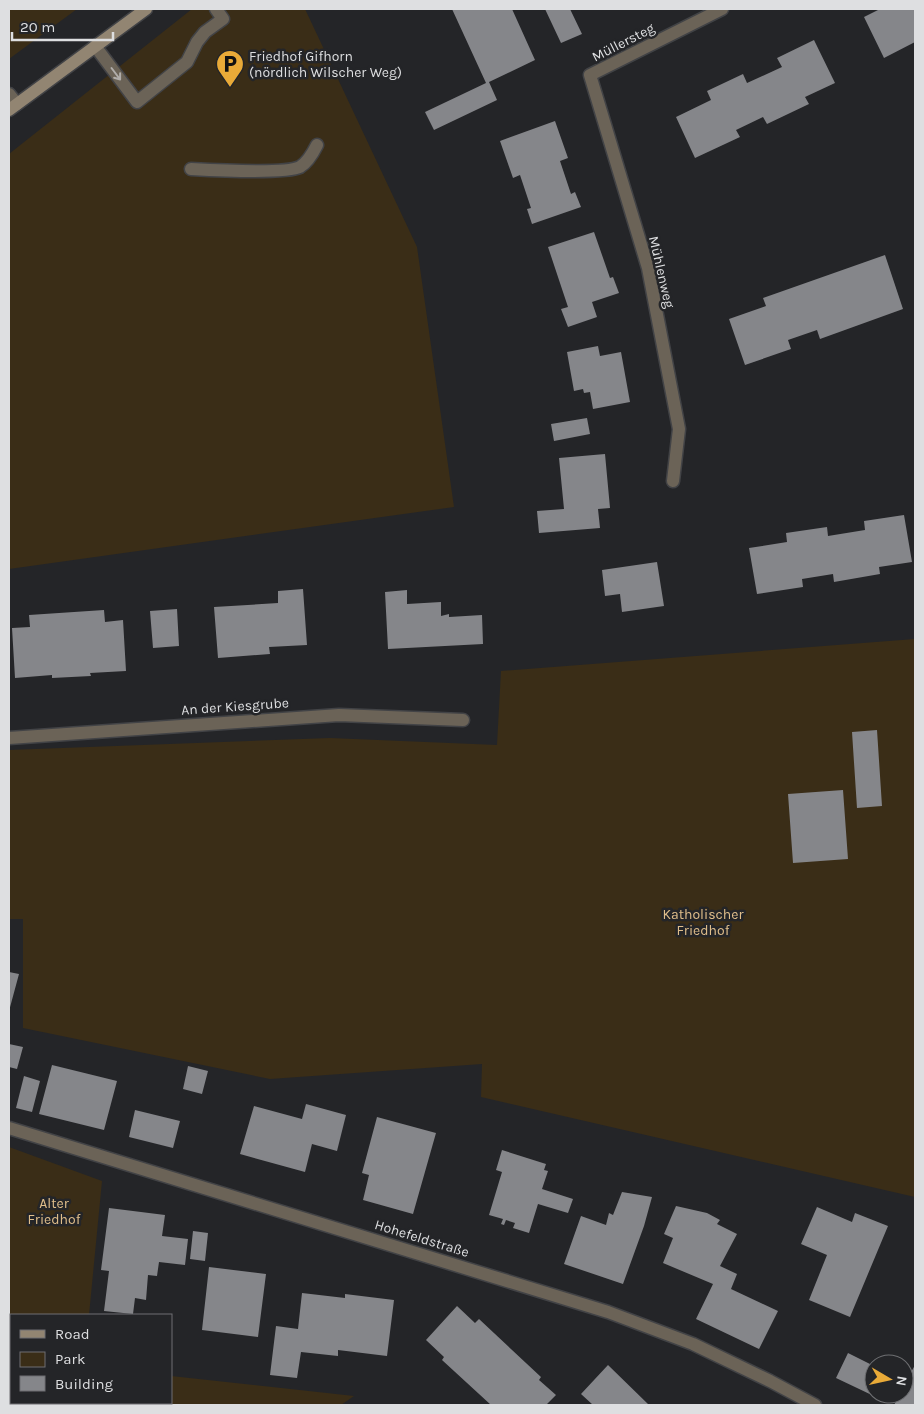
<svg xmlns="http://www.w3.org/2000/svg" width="924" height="1414" font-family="Karla,sans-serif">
	<rect width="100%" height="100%" fill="#242528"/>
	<!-- green -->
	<path fill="#3a2d17" d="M9,9H77L9,59Z
		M192,9H305L417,247L454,507L9,569V154Z
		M915,639V1197L481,1097L482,1064L270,1079L23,1028V919H9V750L330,738L497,745L501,671Z
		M9,1147L102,1181L89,1315H11V1403H171V1376L354,1396L341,1405H9Z"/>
	<!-- building -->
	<path fill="#85868a" d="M452,9H512L535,60L489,82L497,100L434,130L425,112L486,83Z
		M545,9H570L582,34L561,43Z
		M880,9H915V42L884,58L864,17Z
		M814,40L835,83L805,97L809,104L767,124L763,117L736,130L740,137L695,158L676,117L711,100L707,91L743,74L747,83L782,67L777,58Z
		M555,121L568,158L560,161L571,194L575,192L581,207L532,224L527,209L531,208L520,175L513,178L500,141Z
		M594,232L610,278L613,277L619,293L592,302L597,317L568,327L561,309L568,307L548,247Z
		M885,255L903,309L820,339L817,330L788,340L791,349L745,365L729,319L766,306L763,298Z
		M598,346L600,356L621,352L630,402L593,409L590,392L584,393L583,389L574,391L567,352Z
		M587,418L590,434L554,441L551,424Z
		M605,454L610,508L598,509L600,528L539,533L537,511L564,509L559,458Z
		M904,515L912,562L879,567L880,574L834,582L833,574L802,579L803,587L757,594L749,548L787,542L786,533L827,527L828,536L865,530L864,521Z
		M657,562L664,606L622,612L620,594L605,596L602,570Z
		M303,589L307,645L269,647L270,654L218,658L214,607L278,603V591Z
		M407,590V604L441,602V616L449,614V617L482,615L483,644L388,649L385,592Z
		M177,609L179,646L153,648L150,611Z
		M104,610L105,622L123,620L126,671L90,673L91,676L52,678V675L15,678L12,628L30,627L29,615Z
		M877,730L882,806L857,808L852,732Z
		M843,790L848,859L793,863L788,794Z
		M9,972L19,974L9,1011Z
		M9,1044L23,1047L17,1069L9,1067Z
		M52,1065L117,1081L104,1130L39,1114Z
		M188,1066L208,1071L202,1094L183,1089Z
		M24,1076L40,1081L32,1112L16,1108Z
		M306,1104L346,1115L337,1151L312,1144L305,1172L240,1154L254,1106L302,1119Z
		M135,1110L180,1121L173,1148L129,1137Z
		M377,1117L436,1133L413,1214L363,1200L369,1175L362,1173Z
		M502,1150L546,1164L544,1170L548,1171L542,1189L573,1199L568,1213L538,1204L529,1233L513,1228L515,1223L506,1220L504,1225L501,1224L503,1219L489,1215L502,1172L496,1170Z
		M622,1192L652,1197L644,1226L623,1284L564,1264L581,1216L606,1225L609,1213L613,1215Z
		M676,1206L707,1213L720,1220L717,1224L737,1234L720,1266L737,1274L731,1289L778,1311L759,1349L696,1319L713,1284L663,1263L673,1238L664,1234Z
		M817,1207L852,1222L855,1213L888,1226L850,1317L809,1300L827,1255L801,1244Z
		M109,1208L165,1215L162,1236L188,1239L185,1265L159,1262L157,1276L148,1275L146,1300L135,1298L133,1314L104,1311L109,1271L101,1270Z
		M193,1231L208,1233L205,1261L190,1259Z
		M209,1267L266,1274L258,1337L202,1330Z
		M302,1293L345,1298V1294L394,1300L387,1356L338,1350V1356L301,1352L297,1378L270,1375L276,1326L298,1329Z
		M457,1306L475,1323L479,1319L541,1377L539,1380L556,1395L546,1405H491L442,1360L444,1357L426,1340Z
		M848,1353L874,1366V1394H877L876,1397L836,1378Z
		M608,1365L649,1405H593L581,1394Z
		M915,1365V1405H894L900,1394H904V1385Z"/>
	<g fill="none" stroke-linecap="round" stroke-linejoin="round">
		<defs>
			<path id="lane" d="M95,46L137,102L187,62L197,42L205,32L223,19L216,9
				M9,94L17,104
				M191,169C210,170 286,174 300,167C308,162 313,153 317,145"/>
			<path id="street" d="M673,481L679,429L648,268L590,75L722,9
				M9,738L339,715L463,720
				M9,1128L608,1312L693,1344L770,1381L815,1405"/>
			<path id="secondary" d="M9,110L146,9"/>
		</defs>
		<!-- lane casing -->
		<use href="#lane" stroke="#424346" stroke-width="15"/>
		<!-- street casing -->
		<use href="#street" stroke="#424346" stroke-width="15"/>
		<!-- secondary casing -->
		<use href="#secondary" stroke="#424346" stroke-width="15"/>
		<!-- lane -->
		<use href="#lane" stroke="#6b6357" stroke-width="12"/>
		<!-- street -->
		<use href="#street" stroke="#6b6357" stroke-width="12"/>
		<!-- secondary -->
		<use href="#secondary" stroke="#928572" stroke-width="12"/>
	</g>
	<!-- one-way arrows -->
	<defs><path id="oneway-shaft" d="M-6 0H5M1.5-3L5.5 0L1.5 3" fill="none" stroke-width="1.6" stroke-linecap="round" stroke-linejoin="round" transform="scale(1.25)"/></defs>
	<use stroke="#b0adaa" href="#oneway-shaft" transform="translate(116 74) rotate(53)"/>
	<!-- icons -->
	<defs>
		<symbol id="parking-pin" viewBox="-11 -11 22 30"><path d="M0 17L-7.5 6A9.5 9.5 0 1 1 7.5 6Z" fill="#e9aa38" stroke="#242528"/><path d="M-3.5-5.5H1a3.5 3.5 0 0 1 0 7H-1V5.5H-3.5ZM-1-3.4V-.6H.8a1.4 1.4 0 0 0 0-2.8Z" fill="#111"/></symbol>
	</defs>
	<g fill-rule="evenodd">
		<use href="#parking-pin" x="214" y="48" width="32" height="43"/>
	</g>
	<g text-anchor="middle" stroke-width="5" stroke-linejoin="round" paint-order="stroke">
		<!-- street labels -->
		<g font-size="14" fill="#dedfe1" stroke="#242528">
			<text transform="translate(623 42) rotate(-27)" y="5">Müllersteg</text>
			<text transform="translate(662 272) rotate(77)" y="5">Mühlenweg</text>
			<text transform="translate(235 706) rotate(-4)" y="5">An der Kiesgrube</text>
			<text transform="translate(422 1238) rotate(17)" y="5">Hohefeldstraße</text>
		</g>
		<!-- poi labels -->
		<g font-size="14" fill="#dedfe1" stroke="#242528" text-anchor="start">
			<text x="249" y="61">Friedhof Gifhorn<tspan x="249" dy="16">(nördlich Wilscher Weg)</tspan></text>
		</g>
		<!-- park labels -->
		<g font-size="14" fill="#e0be8b" stroke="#242528">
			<text x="703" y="919">Katholischer<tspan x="703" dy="16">Friedhof</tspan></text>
			<text x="54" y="1208">Alter<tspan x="54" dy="16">Friedhof</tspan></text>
		</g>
	</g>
	<!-- border -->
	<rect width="924" height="1414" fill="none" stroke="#dedfe1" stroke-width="20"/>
	<!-- legend -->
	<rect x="10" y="1314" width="162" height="90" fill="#242528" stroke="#6e6f72"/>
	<rect x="20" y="1330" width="25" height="8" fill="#928572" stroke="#6e6f72"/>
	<text x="55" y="1339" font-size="15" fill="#dedfe1">Road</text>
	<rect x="20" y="1352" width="25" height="15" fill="#3a2d17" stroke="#6e6f72"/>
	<text x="55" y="1364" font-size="15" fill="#dedfe1">Park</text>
	<rect x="20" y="1376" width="25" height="15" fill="#85868a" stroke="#6e6f72"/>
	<text x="55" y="1389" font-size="15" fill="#dedfe1">Building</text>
	<!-- north arrow -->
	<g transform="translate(889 1379) rotate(99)"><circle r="24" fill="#242528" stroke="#6e6f72"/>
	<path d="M0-4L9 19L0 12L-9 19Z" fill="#e9aa38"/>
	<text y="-8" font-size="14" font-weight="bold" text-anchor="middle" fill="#dedfe1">N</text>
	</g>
	<!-- scale -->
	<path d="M12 32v8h101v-8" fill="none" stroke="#dedfe1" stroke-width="2.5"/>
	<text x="20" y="32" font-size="15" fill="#dedfe1" stroke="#242528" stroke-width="4" paint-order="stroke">20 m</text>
</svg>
